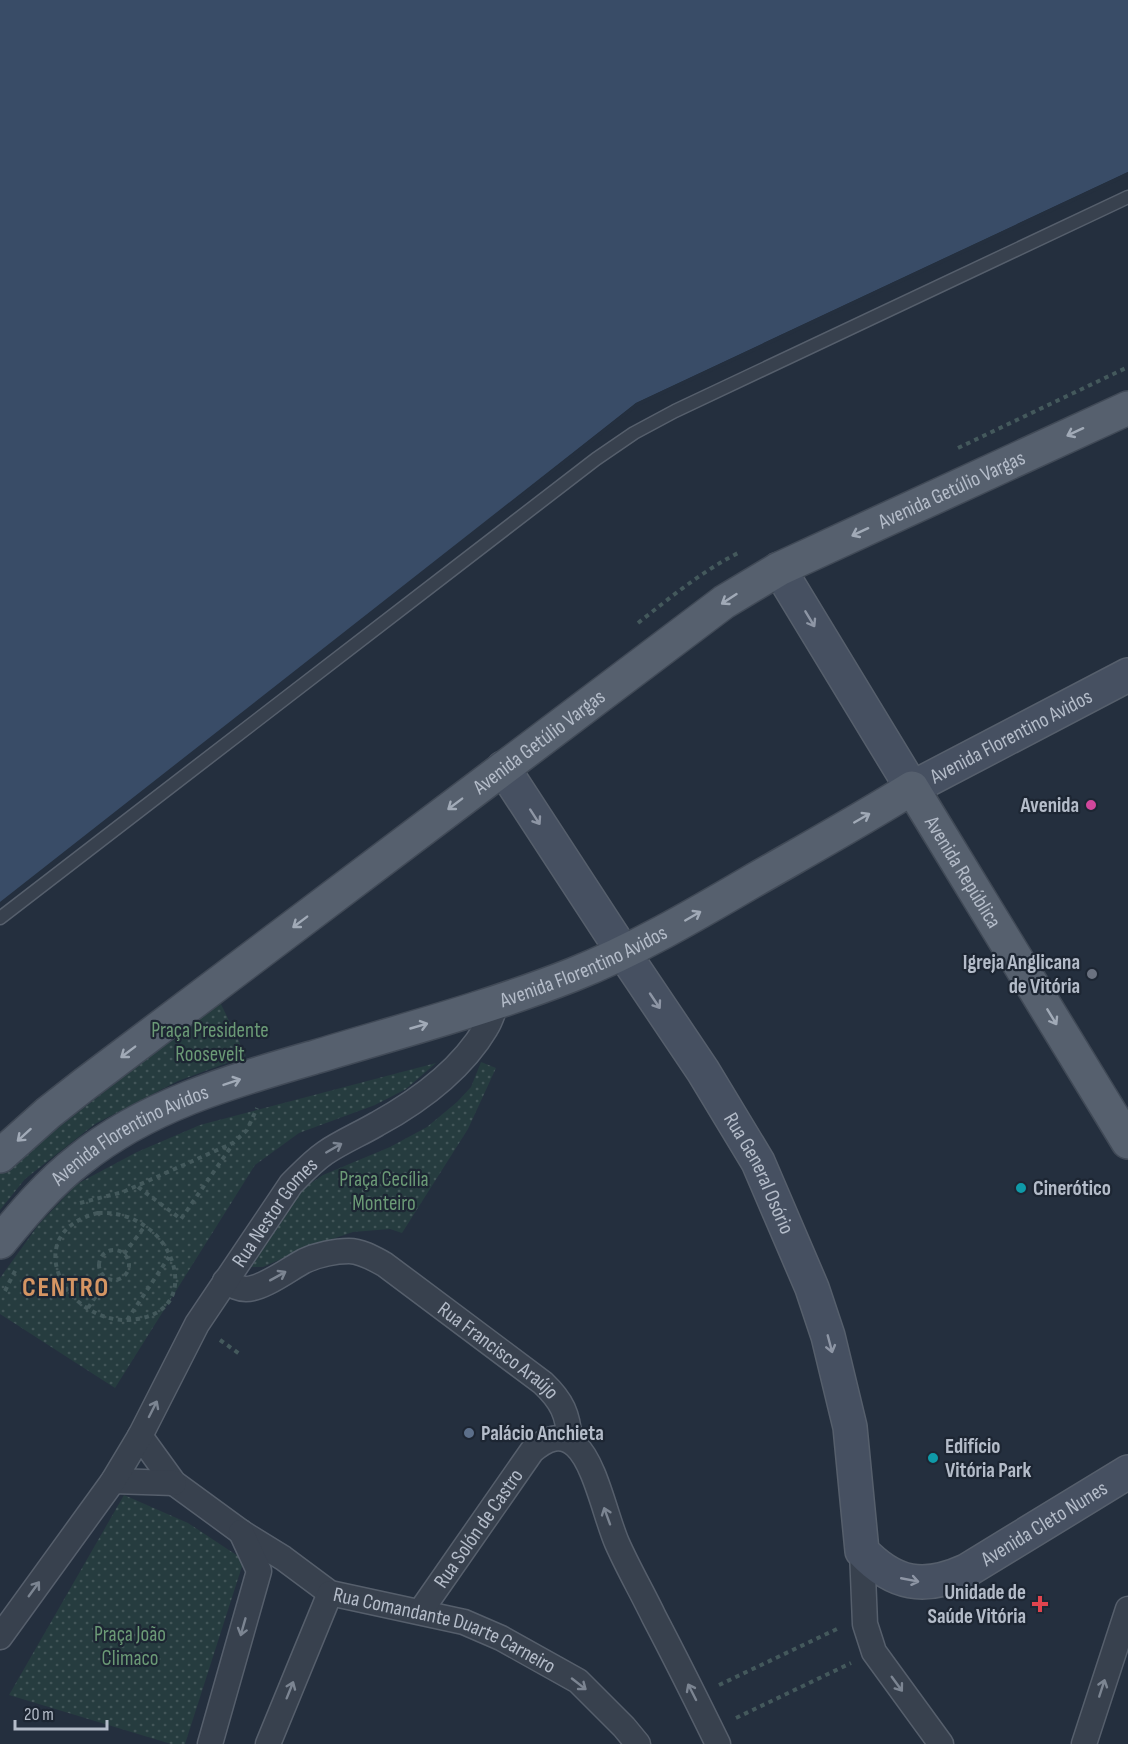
<svg xmlns="http://www.w3.org/2000/svg" width="1128" height="1744" font-family="'Sofia Sans Condensed',sans-serif">
	<defs>
		<pattern id="grass-dots" width="8" height="8" patternUnits="userSpaceOnUse" patternTransform="scale(1.5)"><rect width="8" height="8" fill="#263c3f"/><path d="M2 2h.1M6 6h.1" fill="none" stroke="#435659" stroke-width="1.8" stroke-linecap="round"/></pattern>
	</defs>
	<rect width="100%" height="100%" fill="#242f3e"/>
	<!-- grass -->
	<path fill="url(#grass-dots)" d="M220,1002L246,1056L178,1081L95,1124L25,1179L0,1210V1173Z
		M481,1062L496,1068L468,1129L402,1233L390,1229L353,1232L309,1247L263,1267H249L299,1191L323,1175L390,1147L427,1127L457,1102L471,1087Z
		M436,1063L406,1089L375,1105L299,1133L255,1165L115,1388L0,1314V1278L39,1224L77,1184L137,1152L200,1125Z
		M124,1495L188,1523L244,1560L185,1744H171L9,1695Z"/>
	<!-- water -->
	<path fill="#394c67" d="M0,0H1128V172L636,403L0,902Z"/>
	<!-- pier -->
	<path fill="#242f3e" d="M1128,172V176L638,406L502,513L500,511L636,403Z"/>
	<g fill="none" stroke-linecap="round" stroke-linejoin="round">
		<defs>
			<path id="lane" d="M0,918L596,459L634,433L675,411L1128,197"/>
			<g id="street">
				<path id="s1" d="M225,1281C232,1285 238,1289 246,1289C263,1289 289,1269 304,1261C317,1255 335,1251 349,1251C361,1251 373,1258 384,1264L543,1383C562,1401 568,1414 570,1441"/>
				<path id="s2" d="M140,1436L174,1483L241,1532L283,1558L330,1593L464,1622L501,1638L578,1681L624,1727L638,1744"/>
				<path d="M113,1481L174,1483"/>
				<path d="M862,1551L865,1624L874,1652L941,1744"/>
				<path id="s3" d="M420,1612L532,1451C546,1439 561,1432 576,1446C595,1463 606,1518 617,1543C628,1568 642,1592 654,1617C676,1659 697,1701 718,1744"/>
				<path id="s4" d="M0,1637L113,1481L140,1436L197,1324L291,1184C302,1173 312,1162 325,1153C341,1142 360,1134 377,1124C419,1101 461,1070 486,1028C491,1021 493,1011 497,1003"/>
				<path d="M210,1744L259,1571L241,1532"/>
				<path d="M268,1744L330,1593"/>
				<path d="M1084,1744L1128,1609"/>
			</g>
			<g id="secondary">
				<path id="s5" d="M779,569L912,788L1128,675"/>
				<path id="s6" d="M503,768L623,952L703,1071L758,1162L812,1288L828,1336L850,1427L862,1551C894,1585 924,1590 966,1571L1128,1472"/>
			</g>
			<g id="primary">
				<path id="s7" d="M0,1156L48,1113L85,1084L724,602L779,569L1128,408"/>
				<path id="s8" d="M0,1242C24,1213 49,1183 79,1160C147,1105 232,1081 315,1057C401,1031 488,1008 572,975C635,950 693,916 751,882C805,851 859,821 912,788L1128,1142"/>
			</g>
		</defs>
		<!-- lane casing -->
		<use href="#lane" stroke="#565f6c" stroke-width="15"/>
		<!-- street casing -->
		<use href="#street" stroke="#565f6c" stroke-width="27"/>
		<!-- secondary casing -->
		<use href="#secondary" stroke="#565f6c" stroke-width="36"/>
		<!-- primary casing -->
		<use href="#primary" stroke="#414a57" stroke-width="36"/>
		<!-- path -->
		<path stroke="#44595c" stroke-width="4" stroke-dasharray="4.5 4.5" stroke-linecap="butt" d="M958,448L1128,367
			M638,623C671,597 702,571 740,552
			M138,1187L181,1219L233,1144
			M80,1203L123,1192L233,1143L247,1130L257,1108
			M98,1213C117,1212 134,1217 149,1229C175,1248 189,1295 156,1313C147,1318 138,1319 129,1320C65,1323 17,1233 98,1213Z
			M99 1265a15 15 0 1 1 30 0a15 15 0 1 1-30 0Z
			M124,1254L145,1226
			M5,1291L16,1269
			M88,1308L108,1278
			M127,1320L169,1257
			M220,1340L241,1355
			M719,1685L839,1628
			M736,1718L851,1663"/>
		<!-- lane -->
		<use href="#lane" stroke="#38414e" stroke-width="12"/>
		<!-- street -->
		<use href="#street" stroke="#38414e" stroke-width="24"/>
		<!-- secondary -->
		<use href="#secondary" stroke="#465061" stroke-width="33"/>
		<!-- primary -->
		<use href="#primary" stroke="#56606e" stroke-width="33"/>
	</g>
	<!-- one-way arrows -->
	<defs><path id="oneway-shaft" d="M-6 0H5M1.5-3L5.5 0L1.5 3" fill="none" stroke-width="1.6" stroke-linecap="round" stroke-linejoin="round" transform="scale(1.5)"/></defs>
	<g stroke="#a1aab7">
		<use href="#oneway-shaft" transform="translate(1075 432) rotate(155)"/>
		<use href="#oneway-shaft" transform="translate(860 532) rotate(155)"/>
		<use href="#oneway-shaft" transform="translate(729 599) rotate(147)"/>
		<use href="#oneway-shaft" transform="translate(455 804) rotate(143)"/>
		<use href="#oneway-shaft" transform="translate(862 818) rotate(-30)"/>
		<use href="#oneway-shaft" transform="translate(693 916) rotate(-30)"/>
		<use href="#oneway-shaft" transform="translate(300 922) rotate(143)"/>
		<use href="#oneway-shaft" transform="translate(1052 1017) rotate(59)"/>
		<use href="#oneway-shaft" transform="translate(419 1026) rotate(-16)"/>
		<use href="#oneway-shaft" transform="translate(128 1052) rotate(143)"/>
		<use href="#oneway-shaft" transform="translate(232 1082) rotate(-19)"/>
		<use href="#oneway-shaft" transform="translate(24 1135) rotate(138)"/>
	</g>
	<g stroke="#8e96a5">
		<use href="#oneway-shaft" transform="translate(810 619) rotate(59)"/>
		<use href="#oneway-shaft" transform="translate(535 817) rotate(57)"/>
		<use href="#oneway-shaft" transform="translate(655 1001) rotate(56)"/>
		<use href="#oneway-shaft" transform="translate(830 1344) rotate(75)"/>
		<use href="#oneway-shaft" transform="translate(910 1580) rotate(11)"/>
	</g>
	<g stroke="#7c8592">
		<use href="#oneway-shaft" transform="translate(334 1148) rotate(-30)"/>
		<use href="#oneway-shaft" transform="translate(278 1276) rotate(-29)"/>
		<use href="#oneway-shaft" transform="translate(153 1409) rotate(-63)"/>
		<use href="#oneway-shaft" transform="translate(607 1516) rotate(-110)"/>
		<use href="#oneway-shaft" transform="translate(34 1589) rotate(-54)"/>
		<use href="#oneway-shaft" transform="translate(243 1627) rotate(106)"/>
		<use href="#oneway-shaft" transform="translate(579 1684) rotate(38)"/>
		<use href="#oneway-shaft" transform="translate(897 1684) rotate(54)"/>
		<use href="#oneway-shaft" transform="translate(1102 1688) rotate(-72)"/>
		<use href="#oneway-shaft" transform="translate(290 1690) rotate(-68)"/>
		<use href="#oneway-shaft" transform="translate(692 1692) rotate(-117)"/>
	</g>
	<!-- markers -->
	<circle fill="#d1479c" stroke="#1d2633" stroke-width="2" cx="1091" cy="805" r="6"/>
	<circle fill="#6b7280" stroke="#1d2633" stroke-width="2" cx="1092" cy="974" r="6"/>
	<g fill="#0f9aa8" stroke="#1d2633" stroke-width="2">
		<circle cx="1021" cy="1188" r="6"/>
		<circle cx="933" cy="1458" r="6"/>
	</g>
	<circle fill="#5c6f8a" stroke="#1d2633" stroke-width="2" cx="469" cy="1433" r="6"/>
	<path fill="#e0444e" stroke="#1d2633" stroke-width="2" d="M1037 1595h6v6h6v6h-6v6h-6v-6h-6v-6h6z"/>
	<g text-anchor="middle" stroke-width="4.5" stroke-linejoin="round" paint-order="stroke">
		<!-- street labels -->
		<g font-size="21" fill="#b4bcc9" stroke="#1d2633">
			<text dy="7" stroke="none"><textPath href="#s7" startOffset="1166">Avenida Getúlio Vargas</textPath></text>
			<text dy="7" stroke="none"><textPath href="#s5" startOffset="368">Avenida Florentino Avidos</textPath></text>
			<text dy="7" stroke="none"><textPath href="#s7" startOffset="680">Avenida Getúlio Vargas</textPath></text>
			<text dy="7" stroke="none"><textPath href="#s8" startOffset="1130">Avenida República</textPath></text>
			<text dy="7" stroke="none"><textPath href="#s8" startOffset="657">Avenida Florentino Avidos</textPath></text>
			<text dy="7" stroke="none"><textPath href="#s8" startOffset="171">Avenida Florentino Avidos</textPath></text>
			<text dy="7" stroke="none"><textPath href="#s6" startOffset="480">Rua General Osório</textPath></text>
			<text dy="7" stroke="none"><textPath href="#s4" startOffset="507">Rua Nestor Gomes</textPath></text>
			<text dy="7" stroke="none"><textPath href="#s1" startOffset="315">Rua Francisco Araújo</textPath></text>
			<text dy="7" stroke="none"><textPath href="#s6" startOffset="1082">Avenida Cleto Nunes</textPath></text>
			<text dy="7" stroke="none"><textPath href="#s3" startOffset="102">Rua Solón de Castro</textPath></text>
			<text dy="7" stroke="none"><textPath href="#s2" startOffset="370">Rua Comandante Duarte Carneiro</textPath></text>
		</g>
		<!-- poi labels -->
		<g font-size="21" font-weight="bold" fill="#b4bcc9" stroke="#1d2633" text-anchor="end">
			<text x="1079" y="812">Avenida</text>
			<text x="1080" y="969">Igreja Anglicana<tspan x="1080" dy="24">de Vitória</tspan></text>
			<text x="1033" y="1195" text-anchor="start">Cinerótico</text>
			<text x="481" y="1440" text-anchor="start">Palácio Anchieta</text>
			<text x="945" y="1453" text-anchor="start">Edifício<tspan x="945" dy="24">Vitória Park</tspan></text>
			<text x="1026" y="1599">Unidade de<tspan x="1026" dy="24">Saúde Vitória</tspan></text>
		</g>
		<!-- park labels -->
		<g font-size="21" fill="#6b9a76" stroke="#1d2633">
			<text x="210" y="1037">Praça Presidente<tspan x="210" dy="24">Roosevelt</tspan></text>
			<text x="384" y="1186">Praça Cecília<tspan x="384" dy="24">Monteiro</tspan></text>
			<text x="130" y="1641">Praça João<tspan x="130" dy="24">Climaco</tspan></text>
		</g>
		<!-- district labels -->
		<g font-size="27" font-weight="bold" letter-spacing="1.5" fill="#d59563" stroke="#1d2633">
			<text x="66" y="1296">CENTRO</text>
		</g>
	</g>
	<!-- scale -->
	<path d="M15 1720v9h92v-9" fill="none" stroke="#b4bcc9" stroke-width="3"/>
	<text x="24" y="1720" font-size="18" fill="#b4bcc9" stroke="#1d2633" stroke-width="4.5" paint-order="stroke">20 m</text>
</svg>
